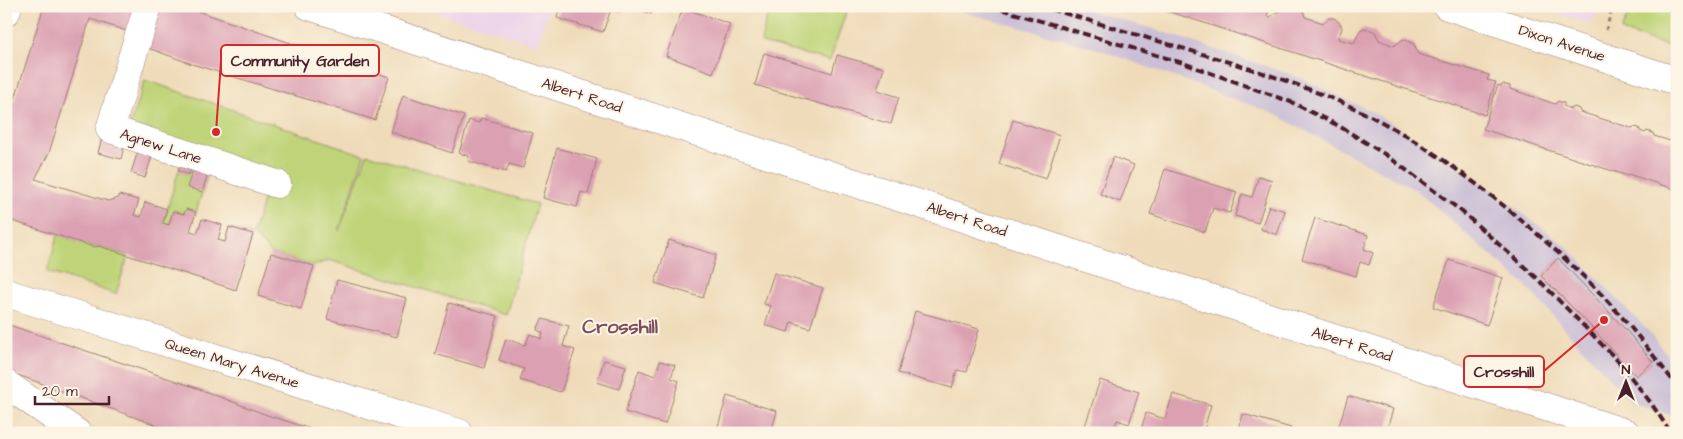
<svg xmlns="http://www.w3.org/2000/svg" width="1683" height="439" font-family="'Architects Daughter',sans-serif">
	<rect width="100%" height="100%" fill="#fcf5e5"/>
	<filter id="ink" filterUnits="userSpaceOnUse"><feTurbulence type="fractalNoise" baseFrequency=".02" numOctaves="2"/><feDisplacementMap in="SourceGraphic" scale="10" xChannelSelector="R" yChannelSelector="G"/><feConvolveMatrix kernelMatrix="1 2 1 2 8 2 1 2 1" color-interpolation-filters="sRGB"/></filter>
	<filter id="wash" filterUnits="userSpaceOnUse"><feTurbulence type="fractalNoise" baseFrequency=".0096" numOctaves="4" result="noise"/><feDisplacementMap in="SourceGraphic" scale="20" xChannelSelector="R" yChannelSelector="G"/><feGaussianBlur stdDeviation="1.12" result="paint"/><feColorMatrix in="noise" values="0 0 0 0 0 0 0 0 0 0 0 0 0 0 0 0 0 1.4 0 .05"/><feComposite in="paint" operator="in"/></filter>
	<g filter="url(#wash)">
		<rect width="100%" height="100%" fill="#efdbb9"/>
		<!-- built -->
		<path fill="#ebd1eb" d="M435,6H550L537,45L434,11Z
			M1536,6H1599L1591,24Z"/>
		<!-- industrial -->
		<path fill="#cbbfd5" d="M942,6H1074L1163,32L1301,78L1373,112L1459,166L1564,244L1650,333L1677,368V417L1631,402L1526,286L1416,190L1272,113L1098,49Z"/>
		<!-- green -->
		<path fill="#bfd478" stroke="#847a52" d="M769,6H848L830,61L762,43L761,42Z
			M1632,6H1677V49L1621,31Z
			M145,80L364,155L339,231L367,154L537,204L506,315L329,260L314,266L271,253L253,234L270,178L128,130Z
			M181,163L209,171L196,212L184,214L173,211L169,225L163,223Z
			M58,235L94,247L99,246L128,256L116,294L47,272Z"/>
		<g id="blocks">
			<!-- building -->
			<path fill="#dba1b3" d="M44,6H138L130,32L90,19L49,153L35,179L108,201L119,198V195L139,200L134,215L141,217L145,202L167,209L163,223L169,225L173,211L184,214L186,209L196,212L190,231L197,233L202,219L222,225L218,240L225,242L229,227L253,234L236,290L99,246L94,247L6,219V127Z
				M153,6H183L389,77L375,120L192,64L140,45Z
				M560,6H622L620,12L611,9L603,32L557,18Z
				M630,6H653L651,14Z
				M1152,6H1270L1267,16L1270,17L1286,6H1299L1303,10L1305,17L1323,23L1329,18H1334L1340,23L1342,28L1338,39L1354,43L1360,30L1365,28L1375,32L1379,40L1394,46L1403,39L1414,44L1418,54L1489,75L1487,80L1496,82L1485,115Z
				M683,8L730,24L713,73L666,56Z
				M764,53L832,73L837,55L884,68L877,90L899,97L891,124L755,85Z
				M1503,84L1510,86V89L1555,104L1558,101L1564,103V106L1568,108L1571,109L1574,107L1579,109L1580,112L1631,128L1634,127L1639,128L1640,131L1645,133L1647,131L1653,133L1654,136L1677,143V190L1628,174V176L1483,129L1498,85L1501,86Z
				M403,95L464,116L452,153L391,132Z
				M481,118L533,133L523,168L509,164L506,172L468,161L469,156L459,153L469,120L479,123Z
				M1013,120L1060,135L1046,179L999,164Z
				M102,137L125,143L121,159L98,153Z
				M139,148L153,153L145,178L131,173Z
				M557,148L597,159L588,194L581,192L577,207L543,198Z
				M1113,157L1134,165L1120,202L1100,194Z
				M181,163L192,166L189,175L178,171Z
				M194,167L209,171L202,192L187,187Z
				M1165,169L1237,192L1230,213L1213,208L1205,232L1150,214Z
				M1259,176L1272,180L1258,223L1235,216L1242,194L1252,197Z
				M1269,206L1285,211L1277,235L1261,229Z
				M1315,218L1368,235L1364,249L1373,253L1369,265L1360,262L1356,276L1302,259Z
				M669,240L716,255L703,298L655,283Z
				M271,253L314,266L301,309L258,296Z
				M1558,258L1626,330L1653,362L1636,376L1581,316L1541,276Z
				M1449,260L1503,278L1487,325L1433,307Z
				M774,273L823,288L810,328L791,322L788,332L765,325L771,306L764,304Z
				M337,280L407,298L397,337L327,319Z
				M449,303L498,316L484,368L435,354Z
				M915,311L979,329L967,372L957,370L952,388L898,373Z
				M542,319L569,326L563,346L575,350L561,392L520,380L524,369L499,360L506,339L525,345L530,334L541,339L543,333L537,330Z
				M6,324L194,387L267,415L324,433H178L7,371Z
				M604,360L626,366L619,389L597,382Z
				M660,361L675,365L671,378L679,381L665,424L625,412L639,370L655,376Z
				M1100,380L1139,392L1129,424L1117,420L1113,433H1094L1084,429Z
				M1173,394L1211,405L1203,433H1140L1146,413L1165,419Z
				M727,396L777,411L771,433H716Z
				M1348,396L1393,409L1386,433L1337,432Z
				M1243,414L1291,428L1289,433H1238Z"/>
		</g>
	</g>
	<g filter="url(#ink)">
		<use href="#blocks" fill-opacity="0" stroke="#9c7d72" stroke-width="1"/>
		<g fill="none" stroke-linecap="round" stroke-linejoin="round">
			<defs>
				<path id="minor" d="M148,6L110,129L277,184
					M309,6L1626,433
					M1447,6L1677,81
					M6,12L8,6
					M6,293L459,433
					M6,384L77,433"/>
			</defs>
			<!-- minor casing -->
			<use href="#minor" stroke="#9c7d72" stroke-width="29"/>
			<!-- path -->
			<path stroke="#9c7d72" stroke-width="3" stroke-dasharray="4 4" stroke-linecap="butt" d="M1606,30L1611,12L1615,6"/>
			<!-- minor -->
			<use href="#minor" stroke="#fff" stroke-width="28"/>
			<!-- rail -->
			<path stroke="#4a1f2b" stroke-width="4" stroke-dasharray="8 4" stroke-linecap="butt" d="M990,6L1183,63L1291,102L1339,126L1386,155L1460,210L1537,278L1618,361L1651,403L1671,433
				M1040,6C1085,19 1130,33 1175,46C1233,63 1290,80 1345,104C1413,134 1473,179 1529,227C1558,252 1587,278 1612,306C1635,331 1656,359 1677,386"/>
		</g>
	</g>
	<g text-anchor="middle" stroke-width="4" stroke-linejoin="round" paint-order="stroke">
		<!-- street labels -->
		<g font-size="15" fill="#4a1f2b" stroke="#fcf5e5">
			<text transform="translate(1562 43) rotate(18)" y="5">Dixon Avenue</text>
			<text transform="translate(582 95) rotate(18)" y="5">Albert Road</text>
			<text transform="translate(161 146) rotate(18)" y="5">Agnew Lane</text>
			<text transform="translate(967 219) rotate(18)" y="5">Albert Road</text>
			<text transform="translate(1352 344) rotate(18)" y="5">Albert Road</text>
			<text transform="translate(232 363) rotate(17)" y="5">Queen Mary Avenue</text>
		</g>
		<!-- district labels -->
		<g font-size="20" font-weight="bold" fill="#7d4c5b" stroke="#fcf5e5">
			<text x="620" y="333">Crosshill</text>
		</g>
	</g>
	<!-- callouts -->
	<path fill="none" stroke="#d62828" stroke-width="2" d="M216 132L221 61M1604 320L1544 371"/>
	<g fill="#d62828" stroke="#fcf5e5" stroke-width="2">
		<circle cx="216" cy="132" r="5"/>
		<circle cx="1604" cy="320" r="5"/>
	</g>
	<g fill="#fcf5e5" stroke="#d62828" stroke-width="2">
		<rect x="221" y="45" width="158" height="31" rx="5"/>
		<rect x="1464" y="356" width="80" height="31" rx="5"/>
	</g>
	<g font-size="16" text-anchor="middle" font-weight="bold" fill="#4a1f2b">
		<text x="300" y="66">Community Garden</text>
		<text x="1504" y="377">Crosshill</text>
	</g>
	<!-- margin -->
	<rect width="1683" height="439" fill="none" stroke="#fcf5e5" stroke-width="25"/>
	<!-- north arrow -->
	<g transform="translate(1626 382)" stroke="#fcf5e5" stroke-width="4" paint-order="stroke">
	<path d="M0-4L9 19L0 12L-9 19Z" fill="#4a1f2b"/>
	<text y="-8" font-size="14" font-weight="bold" text-anchor="middle" fill="#4a1f2b">N</text>
	</g>
	<!-- scale -->
	<path d="M35 396v8h74v-8" fill="none" stroke="#4a1f2b" stroke-width="2.5"/>
	<text x="42" y="396" font-size="15" fill="#4a1f2b" stroke="#fcf5e5" stroke-width="4" paint-order="stroke">20 m</text>
</svg>
